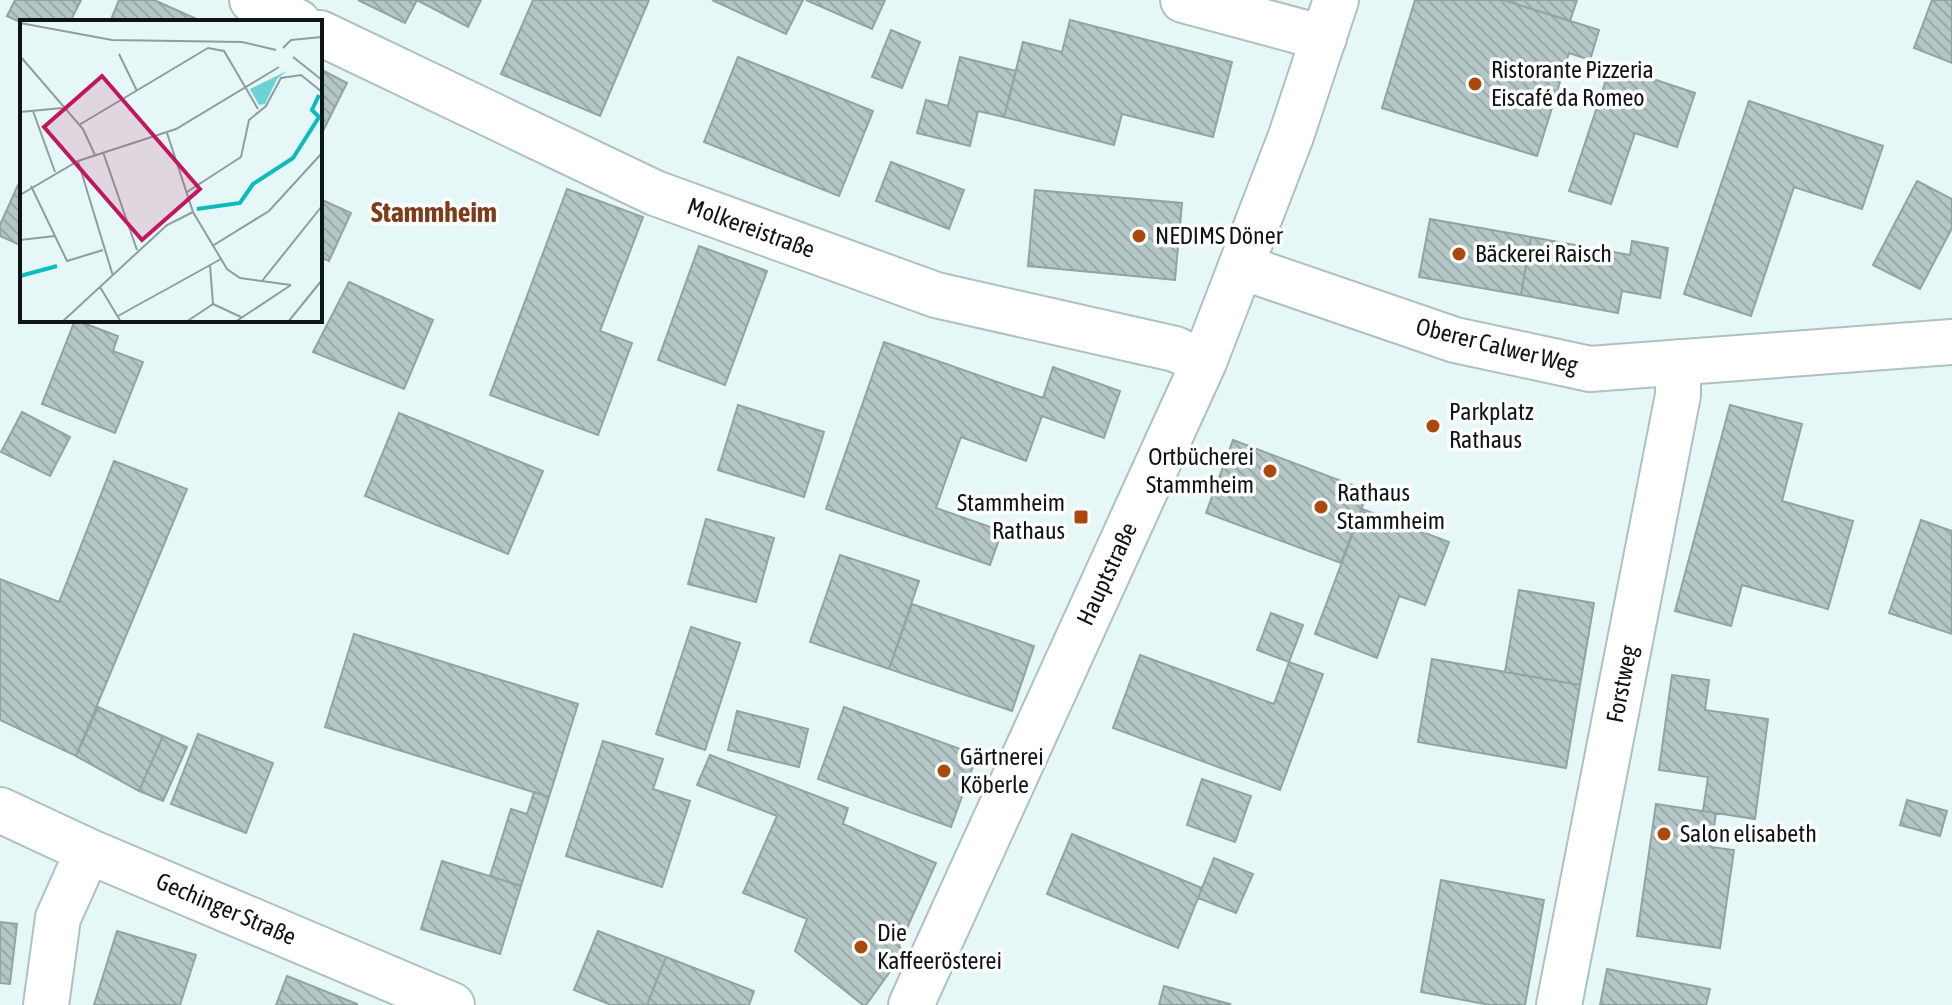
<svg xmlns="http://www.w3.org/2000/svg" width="1952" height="1005" font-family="'Asap Condensed',sans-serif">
	<defs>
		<pattern id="building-back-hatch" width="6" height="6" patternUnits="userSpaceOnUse" patternTransform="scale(2)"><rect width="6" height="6" fill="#b5c6c6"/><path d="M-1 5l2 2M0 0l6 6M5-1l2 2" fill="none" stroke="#9aa9a9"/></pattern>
	</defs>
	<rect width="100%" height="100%" fill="#e5f7f7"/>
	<!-- building -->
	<path fill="url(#building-back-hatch)" stroke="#93a3a3" stroke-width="2" d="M15,0H81L70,22L22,23L7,16Z
		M119,0H154L201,21L110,22Z
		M358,0H417L405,23Z
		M417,0H481L468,27Z
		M533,0H649L600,116L501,74Z
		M712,0H803L786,34Z
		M806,0H885L872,29Z
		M1415,0H1503L1599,30L1590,60L1569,53L1537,156L1382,108Z
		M1503,0H1577L1570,21Z
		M1932,0H1952V63L1914,48Z
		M1070,20L1232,62L1213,137L1122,114L1114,145L1004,117L1023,42L1062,52Z
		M891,30L920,42L902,88L872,77Z
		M738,57L873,111L839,196L704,142Z
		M960,57L1016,71L1004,117L978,111L970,146L917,133L926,100L948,106Z
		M1611,65L1695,93L1677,147L1635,133L1611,204L1569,191Z
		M320,69L347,83L320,137Z
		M1749,101L1883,146L1862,209L1794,187L1751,316L1684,294Z
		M891,162L964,190L949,229L876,201Z
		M1917,181L1952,199V228L1920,289L1873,265Z
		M18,185L22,186V246L0,236V225Z
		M567,189L643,217L600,331L632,343L598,435L490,395Z
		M1035,190L1182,203L1175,280L1028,266Z
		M320,199L351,213L329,261L320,257Z
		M1430,219L1531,237L1521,295L1419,277Z
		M1531,237L1630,255L1632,241L1668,248L1660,298L1622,291L1618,313L1521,295Z
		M699,246L767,271L725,385L658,360Z
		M349,282L433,320L404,389L313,352Z
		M75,320L118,336L113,351L143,362L115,433L42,404Z
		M884,342L1043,398L1053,367L1120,391L1104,438L1042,416L1026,461L961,437L936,508L1002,531L990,565L826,509Z
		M738,405L824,432L804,497L718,470Z
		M1730,405L1802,424L1782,501L1853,521L1828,609L1742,585L1731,626L1675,611Z
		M22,412L70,437L50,476L1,452Z
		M399,413L543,471L508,554L365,496Z
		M1233,440L1368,491L1341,563L1206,513Z
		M114,461L187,489L76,756L0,720V579L59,602Z
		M1362,509L1449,542L1425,605L1399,596L1377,658L1315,634Z
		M706,519L774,538L756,602L688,584Z
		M1921,520L1952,531V634L1889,613Z
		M840,555L919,581L889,669L810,642Z
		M1519,590L1594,603L1580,685L1505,672Z
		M912,604L1034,646L1012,711L889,669Z
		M1271,613L1303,625L1289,662L1257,650Z
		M691,627L740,643L705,750L656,734Z
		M354,634L578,704L549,797L325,727Z
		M1140,655L1274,704L1289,662L1323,674L1280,790L1113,728Z
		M1432,659L1580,685L1566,768L1418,742Z
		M1672,675L1709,680L1705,710L1768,719L1755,819L1703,811L1708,777L1659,770Z
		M98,707L163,736L139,791L76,756Z
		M844,707L977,755L951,827L818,779Z
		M737,711L808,729L799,767L728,750Z
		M198,734L273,763L246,833L171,804Z
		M163,736L187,747L163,801L139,791Z
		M603,741L663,759L653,789L690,801L662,887L566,856Z
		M710,755L848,808L843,824L936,863L899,946L904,952L866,1005H863L795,951L807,919L743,893L777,816L697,785Z
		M1202,779L1251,796L1235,842L1187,825Z
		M534,792L549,797L521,886L490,876L511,809L527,814Z
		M1907,800L1947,811L1940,836L1900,825Z
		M1656,804L1716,813L1711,847L1734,850L1720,948L1637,936Z
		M1072,834L1202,888L1178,948L1047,894Z
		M1214,858L1253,874L1236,913L1198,898Z
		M442,861L521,886L500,954L421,929Z
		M1441,880L1544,900L1525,1005H1490L1421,992Z
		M0,922L17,924L10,984L0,983Z
		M117,931L196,955L180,1005H94Z
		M598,931L666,957L647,1005H611L574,990Z
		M666,957L754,991L749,1005H647Z
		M1607,969L1710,989L1706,1005H1600Z
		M287,976L357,1004V1005H276Z
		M1164,986L1230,1004L1229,1005H1159Z"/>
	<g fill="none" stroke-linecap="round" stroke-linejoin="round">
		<defs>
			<path id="minor" d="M252,0L298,22
				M1183,0L1324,38
				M320,33L655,193L936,295L1175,349L1204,362
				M1242,267L1455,340L1590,369L1952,342
				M0,810L88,851L452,1005
				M46,1005L58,918L88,851
				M911,1005L1204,362L1291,136L1336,0
				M1559,1005L1678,395V362"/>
		</defs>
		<!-- minor casing -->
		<use href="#minor" stroke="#afc0c0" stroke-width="48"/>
		<!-- minor -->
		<use href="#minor" stroke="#fff" stroke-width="44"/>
	</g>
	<!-- markers -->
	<g fill="#ab480c" stroke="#fff" stroke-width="3">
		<circle cx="1475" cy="84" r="8"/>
		<circle cx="1139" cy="236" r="8"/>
		<circle cx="1459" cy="254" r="8"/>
		<circle cx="1433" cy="426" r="8"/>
		<circle cx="1270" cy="471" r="8"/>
		<circle cx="1321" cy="507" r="8"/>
		<rect x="1073" y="509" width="16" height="16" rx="4"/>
		<circle cx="944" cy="771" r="8"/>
		<circle cx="1664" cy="834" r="8"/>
		<circle cx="861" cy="947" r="8"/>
	</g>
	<g text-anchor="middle" stroke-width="7" stroke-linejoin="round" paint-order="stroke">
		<!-- poi labels -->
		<g font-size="24" fill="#0f1515" stroke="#fff" text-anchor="start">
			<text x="1491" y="78">Ristorante Pizzeria<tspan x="1491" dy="28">Eiscafé da Romeo</tspan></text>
			<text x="1155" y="244">NEDIMS Döner</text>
			<text x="1475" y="262">Bäckerei Raisch</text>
			<text x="1449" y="420">Parkplatz<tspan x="1449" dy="28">Rathaus</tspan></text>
			<text x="1254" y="465" text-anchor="end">Ortbücherei<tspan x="1254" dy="28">Stammheim</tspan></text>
			<text x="1337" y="501">Rathaus<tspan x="1337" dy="28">Stammheim</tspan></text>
			<text x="1065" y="511" text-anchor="end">Stammheim<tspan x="1065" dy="28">Rathaus</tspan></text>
			<text x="960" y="765">Gärtnerei<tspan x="960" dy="28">Köberle</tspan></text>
			<text x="1680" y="842">Salon elisabeth</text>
			<text x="877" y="941">Die<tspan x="877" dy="28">Kaffeerösterei</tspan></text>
		</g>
		<!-- street labels -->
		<g font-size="24" fill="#0f1515" stroke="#fff">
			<text transform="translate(751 228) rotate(20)" y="8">Molkereistraße</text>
			<text transform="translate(1497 346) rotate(14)" y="8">Oberer Calwer Weg</text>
			<text transform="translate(1107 574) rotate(-65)" y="8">Hauptstraße</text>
			<text transform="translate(1622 684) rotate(-79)" y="8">Forstweg</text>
			<text transform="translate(226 909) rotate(23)" y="8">Gechinger Straße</text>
		</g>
		<!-- quarter labels -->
		<g font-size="28" font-weight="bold" fill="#7d3d1c" stroke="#fff">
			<text x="434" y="222">Stammheim</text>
		</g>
	</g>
	<!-- overview -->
	<g transform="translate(20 20)">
		<rect width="302" height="302" fill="#e5f7f7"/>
		<path d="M267,51L257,59L245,84L239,85L230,69Z" fill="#6bd3d3"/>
		<path fill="none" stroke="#0bbcbd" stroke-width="4" d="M177,189L220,183L233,164L273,138L299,97L292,90L299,75M0,256L37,246"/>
		<path fill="none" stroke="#8f9d9d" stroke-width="2" d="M0,3L92,20L222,22L256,30M263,28L271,20L302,17M99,34L117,71M0,36L63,109L75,135M273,37L302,60M13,91L35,152M0,92L42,88M59,105L188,28L204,31L238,89M147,113L173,192L207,249L220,258L271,265M83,132L117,230M58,141L93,256M11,166L47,241L83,230M167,172L221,137L229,100L246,86L261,58L281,55L302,72M0,175L58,141L156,109L259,47M0,220L35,216M194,225L249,191L302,133M190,245L193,284M242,261L302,186M80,267L101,302M193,284L221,297M98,296L201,239M42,302L147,205L173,192M166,302L193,284M215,302L271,265M268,302L302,260"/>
		<path fill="#c2185b" fill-opacity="0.15" stroke="#c2185b" stroke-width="4" d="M82,56L180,169L122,220L24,107Z"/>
		<rect width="302" height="302" fill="none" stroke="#0f1515" stroke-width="4"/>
	</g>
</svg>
